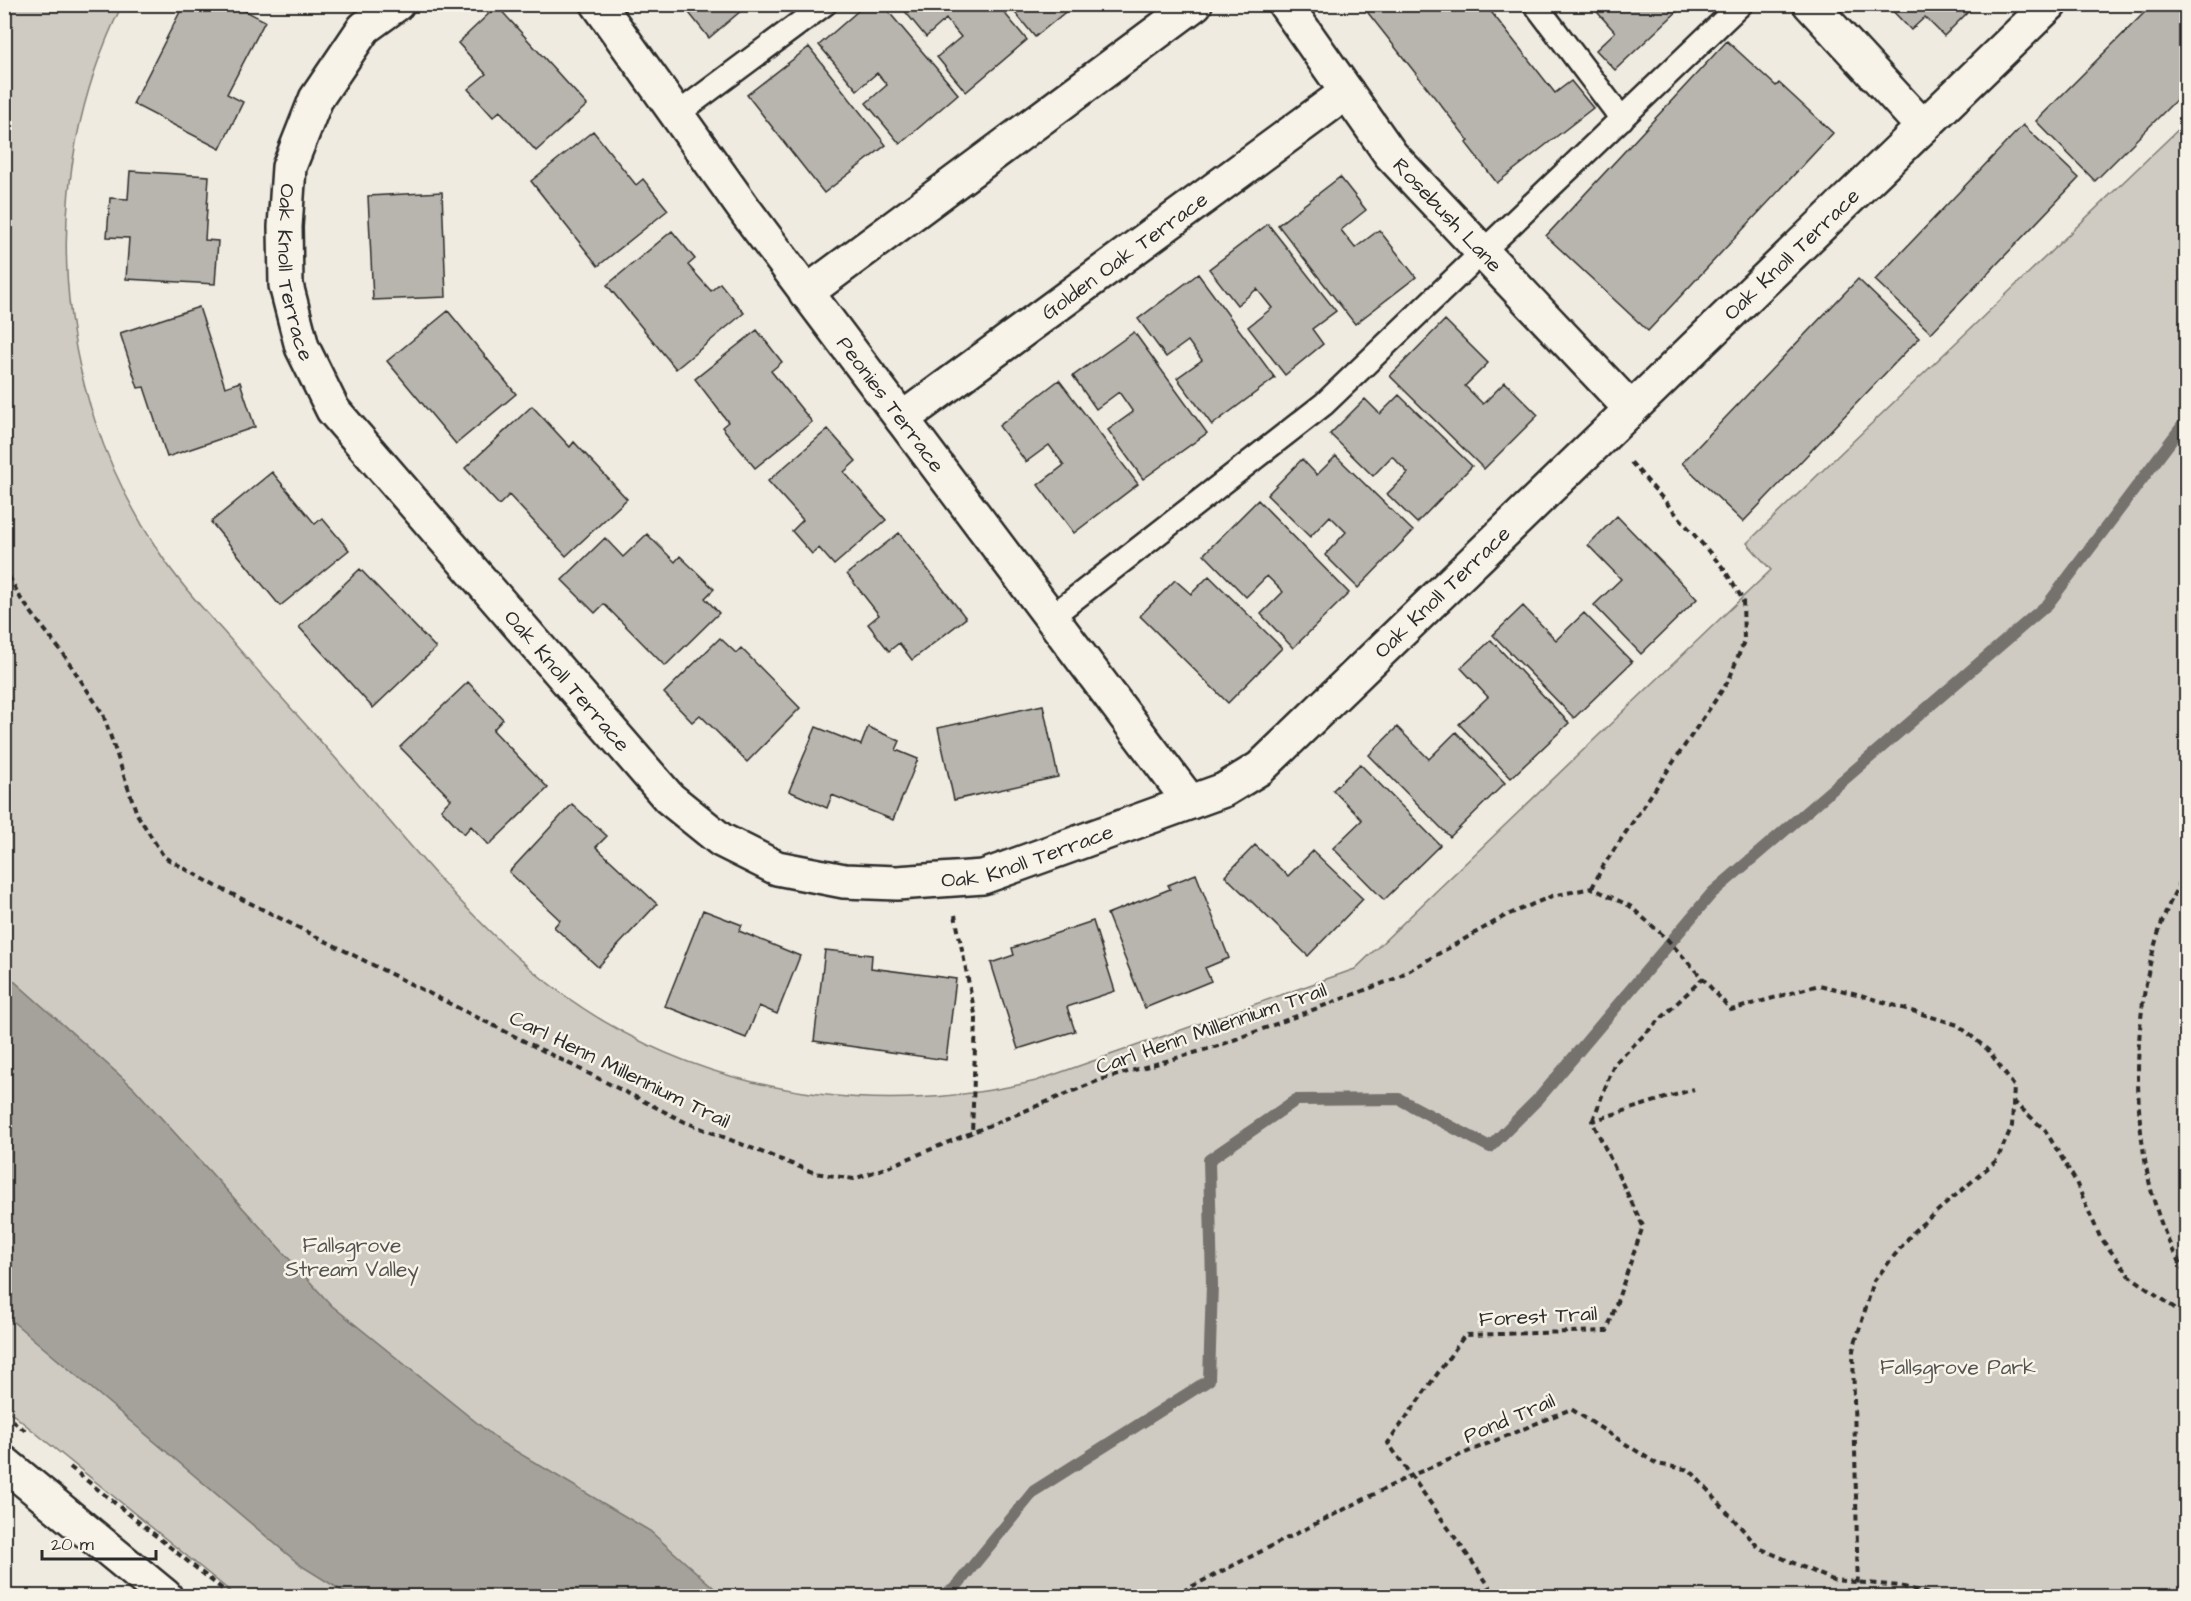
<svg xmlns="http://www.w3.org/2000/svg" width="2191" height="1601" font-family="'Architects Daughter',sans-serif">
	<rect width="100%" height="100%" fill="#efebe0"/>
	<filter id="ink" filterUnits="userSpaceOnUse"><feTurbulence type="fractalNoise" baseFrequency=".0167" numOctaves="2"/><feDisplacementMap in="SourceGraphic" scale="12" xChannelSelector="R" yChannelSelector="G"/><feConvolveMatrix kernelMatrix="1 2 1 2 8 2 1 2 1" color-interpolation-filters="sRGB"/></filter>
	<g filter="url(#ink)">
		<!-- green -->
		<path fill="#cfcbc2" stroke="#7d7b76" stroke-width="1.5" d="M4,5H122C36,179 51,387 157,549C178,582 205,611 231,640C264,678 298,716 331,753C388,818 443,888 506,947C651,1084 845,1126 1036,1081L1355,969L1771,570L1747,543L2186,122V1596H236L5,1408Z"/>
		<!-- water -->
		<path fill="#a4a29a" stroke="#74726e" stroke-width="1.5" d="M5,973L134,1088L331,1305L502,1443L650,1531L723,1596H350L300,1565L5,1315Z"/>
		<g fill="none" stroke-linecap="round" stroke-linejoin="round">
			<!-- stream -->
			<path stroke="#74726e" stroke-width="12" d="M943,1596L954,1589L1034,1491L1209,1380L1212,1284L1209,1160L1296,1100L1399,1099L1490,1147L1540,1097L1712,893L2048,604L2186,421"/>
		</g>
		<!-- building -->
		<path fill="#b8b5ae" stroke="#2b2b2b" stroke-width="1.5" d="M184,4H232L265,21L227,94L243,102L220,149L133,104Z
			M682,4H749L709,38Z
			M866,4H882L958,94L900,144L866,103L887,85L877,73L857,90L819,45Z
			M899,4H997L1027,40L966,92L937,57L961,37L946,19L926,37Z
			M1008,4H1075L1035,37Z
			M1361,4H1485L1555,93L1571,81L1593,108L1497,183L1466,143L1469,141Z
			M1590,4H1685L1615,70L1596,50L1615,32Z
			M1886,4H1976L1944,36L1925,17L1911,30Z
			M2153,4H2186V90L2095,181L2036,121Z
			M497,6L587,105L536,151L500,111L493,117L468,89L486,74L458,43Z
			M1727,41L1776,86L1779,83L1833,133L1648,331L1546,236Z
			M809,47L886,145L824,193L747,95Z
			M2023,125L2079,178L1931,333L1875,280Z
			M593,131L636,185L643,179L668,210L598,266L531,181Z
			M130,171L209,176L205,240L218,241L215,284L126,279L129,238L107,237L110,198L128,199Z
			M1340,177L1366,210L1341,230L1355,248L1379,230L1416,277L1355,324L1278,225Z
			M442,192L446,297L373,300L368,196Z
			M1268,224L1336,311L1312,329L1323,344L1285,375L1248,327L1272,308L1257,289L1237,305L1209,269Z
			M672,231L695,259L688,265L711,291L720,283L744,313L676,369L607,285Z
			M1198,274L1275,378L1212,425L1177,378L1202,360L1188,341L1166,357L1138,319Z
			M1858,279L1919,338L1743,522L1682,463Z
			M199,307L225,387L240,382L255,427L167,457L144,387L138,388L120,333Z
			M448,311L516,394L456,444L387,361Z
			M1445,320L1488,363L1465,386L1483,404L1505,382L1538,415L1484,469L1390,376Z
			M757,330L782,362L771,371L812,422L755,468L722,427L728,422L695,379Z
			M1134,332L1207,433L1143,479L1108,430L1133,412L1119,392L1096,409L1073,376Z
			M1059,380L1138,484L1074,533L1038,485L1064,465L1049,445L1026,462L999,426Z
			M1399,395L1472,466L1417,523L1387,494L1408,473L1392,456L1373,476L1330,434L1365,399L1380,414Z
			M532,406L570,447L574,442L627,499L566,556L509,495L499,505L465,468Z
			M828,429L856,461L844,472L886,520L834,565L819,548L812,554L792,531L803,520L768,481Z
			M1336,456L1413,531L1358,588L1325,555L1346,532L1330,516L1310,537L1267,495L1302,459L1317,475Z
			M272,472L315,524L322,518L349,550L280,606L211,522Z
			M1258,500L1349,593L1293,648L1261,614L1283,592L1267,576L1246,597L1204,554Z
			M1617,516L1697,599L1641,654L1594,605L1621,579L1588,545Z
			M899,533L966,618L912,660L899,643L889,651L868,624L879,615L847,574Z
			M647,534L675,562L680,556L714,589L705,598L719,613L665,666L604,604L595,613L562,580L605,538L623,557Z
			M360,569L436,648L373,708L299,627Z
			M1209,576L1282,648L1228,703L1140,616L1175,580L1191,594Z
			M1523,606L1556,640L1584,613L1632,662L1574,718L1493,635Z
			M720,638L736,653L741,648L800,708L747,762L700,715L692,722L664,693Z
			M1491,640L1569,723L1511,778L1459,724L1488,697L1461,668Z
			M468,682L503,719L493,730L548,788L489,845L471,826L464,834L441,809L451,799L400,747Z
			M1043,705L1058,777L954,800L938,728Z
			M816,727L861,745L868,727L900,741L896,750L918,759L893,820L832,795L827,808L789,791Z
			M1397,727L1429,759L1456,732L1505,783L1450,837L1369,755Z
			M1360,764L1440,845L1384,900L1333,848L1362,820L1333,790Z
			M572,804L607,836L596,847L657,904L598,967L554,927L560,920L509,872Z
			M1255,845L1288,876L1313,851L1363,899L1308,956L1225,876Z
			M1196,874L1229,958L1205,968L1211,981L1145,1008L1107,914L1170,889L1168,885Z
			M703,910L742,925L739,931L800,956L777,1014L759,1006L746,1038L665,1006Z
			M1093,921L1115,991L1067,1007L1075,1031L1018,1049L991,963L1014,955L1012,948Z
			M825,950L872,955L871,968L956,979L946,1060L814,1041Z"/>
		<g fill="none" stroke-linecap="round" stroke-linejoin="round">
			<defs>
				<path id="lane" d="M1535,4L1622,119
					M676,115L825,4
					M1051,617L1324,404L1741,4"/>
				<g id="street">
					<path id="s1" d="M397,4L364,28L316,99L289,167L285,227L286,285L302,347L333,410L669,798L721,840L777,868L844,881L897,883L983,877L1224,790L1260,768L2050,4"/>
					<path id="s2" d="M598,4L747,213L1190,802"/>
					<path id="s3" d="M1285,4L1391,155L1631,409"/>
					<path d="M1810,4L1923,127"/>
					<path d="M806,293L1195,4"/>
					<path id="s4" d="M902,419L1347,92"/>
				</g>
				<path id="primary" d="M4,1463L165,1596"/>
			</defs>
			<!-- lane casing -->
			<use href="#lane" stroke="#2b2b2b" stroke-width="27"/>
			<!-- street casing -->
			<use href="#street" stroke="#2b2b2b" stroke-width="38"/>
			<!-- primary casing -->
			<use href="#primary" stroke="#2b2b2b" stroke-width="38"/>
			<!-- path -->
			<path stroke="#2b2b2b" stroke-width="4" stroke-dasharray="6 4.5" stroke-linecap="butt" d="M4,567L21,599L64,655L103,714L137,814L164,857L216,886L685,1122L815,1173L854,1179L888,1167L1100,1080L1218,1046L1394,979L1505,916L1552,896L1592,888L1630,906L1667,939L1731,1010L1819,985L1857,994L1958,1025L1988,1050L2014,1086L2012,1126L1997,1160L1914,1231L1874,1281L1853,1350L1858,1596
				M2186,873C2123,969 2121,1178 2186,1273
				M1592,888L1603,866L1729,680L1744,641L1743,600L1724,569L1630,461
				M955,915L976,1019L972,1134
				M2013,1101L2045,1130L2075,1180L2100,1237L2130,1276L2186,1316
				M1593,1120L1614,1064L1703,978
				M4,1414L27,1432
				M70,1467L231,1596
				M1173,1596L1410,1476L1571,1409L1657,1464L1690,1470L1759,1548L1833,1580L1900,1586L1938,1596
				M1478,1596L1490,1587L1388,1443L1465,1335L1607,1331L1643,1226L1592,1121L1694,1089
				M1940,1596L2004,1591L2015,1596"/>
			<!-- lane -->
			<use href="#lane" stroke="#f7f3e8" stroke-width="22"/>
			<!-- street -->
			<use href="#street" stroke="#f7f3e8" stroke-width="33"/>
			<!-- primary -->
			<use href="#primary" stroke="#f7f3e8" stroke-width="33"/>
		</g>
	</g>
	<g text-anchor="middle" stroke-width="5" stroke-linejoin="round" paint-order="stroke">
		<!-- street labels -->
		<g font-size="21" fill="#2b2b2b" stroke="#f7f3e8">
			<text dy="7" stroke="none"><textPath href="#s3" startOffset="267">Rosebush Lane</textPath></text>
			<text dy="7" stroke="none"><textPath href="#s1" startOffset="2340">Oak Knoll Terrace</textPath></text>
			<text dy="7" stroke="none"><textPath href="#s4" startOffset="276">Golden Oak Terrace</textPath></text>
			<text dy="7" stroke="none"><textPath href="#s1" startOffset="306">Oak Knoll Terrace</textPath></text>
			<text dy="7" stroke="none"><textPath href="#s2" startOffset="496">Peonies Terrace</textPath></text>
			<text dy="7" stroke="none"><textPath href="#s1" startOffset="1854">Oak Knoll Terrace</textPath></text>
			<text dy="7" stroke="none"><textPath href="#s1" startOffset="810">Oak Knoll Terrace</textPath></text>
			<text dy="7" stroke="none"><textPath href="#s1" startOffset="1350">Oak Knoll Terrace</textPath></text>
			<text transform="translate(1211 1028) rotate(-19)" y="7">Carl Henn Millennium Trail</text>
			<text transform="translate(620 1069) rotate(26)" y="7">Carl Henn Millennium Trail</text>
			<text transform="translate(1538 1316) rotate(-3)" y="7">Forest Trail</text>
			<text transform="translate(1509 1418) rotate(-23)" y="7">Pond Trail</text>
		</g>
		<!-- park labels -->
		<g font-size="21" fill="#545351" stroke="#f7f3e8">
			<text x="352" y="1252">Fallsgrove<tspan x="352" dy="24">Stream Valley</tspan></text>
			<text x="1958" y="1374">Fallsgrove Park</text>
		</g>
	</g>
	<!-- margin -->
	<rect width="2191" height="1601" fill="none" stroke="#f7f3e8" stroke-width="24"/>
	<rect x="12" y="12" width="2167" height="1577" fill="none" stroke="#2b2b2b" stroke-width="2" filter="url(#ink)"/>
	<!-- scale -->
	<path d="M42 1550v9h114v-9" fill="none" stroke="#2b2b2b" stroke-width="3"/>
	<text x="51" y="1550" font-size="18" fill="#2b2b2b" stroke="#f7f3e8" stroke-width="4.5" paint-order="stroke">20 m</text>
</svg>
